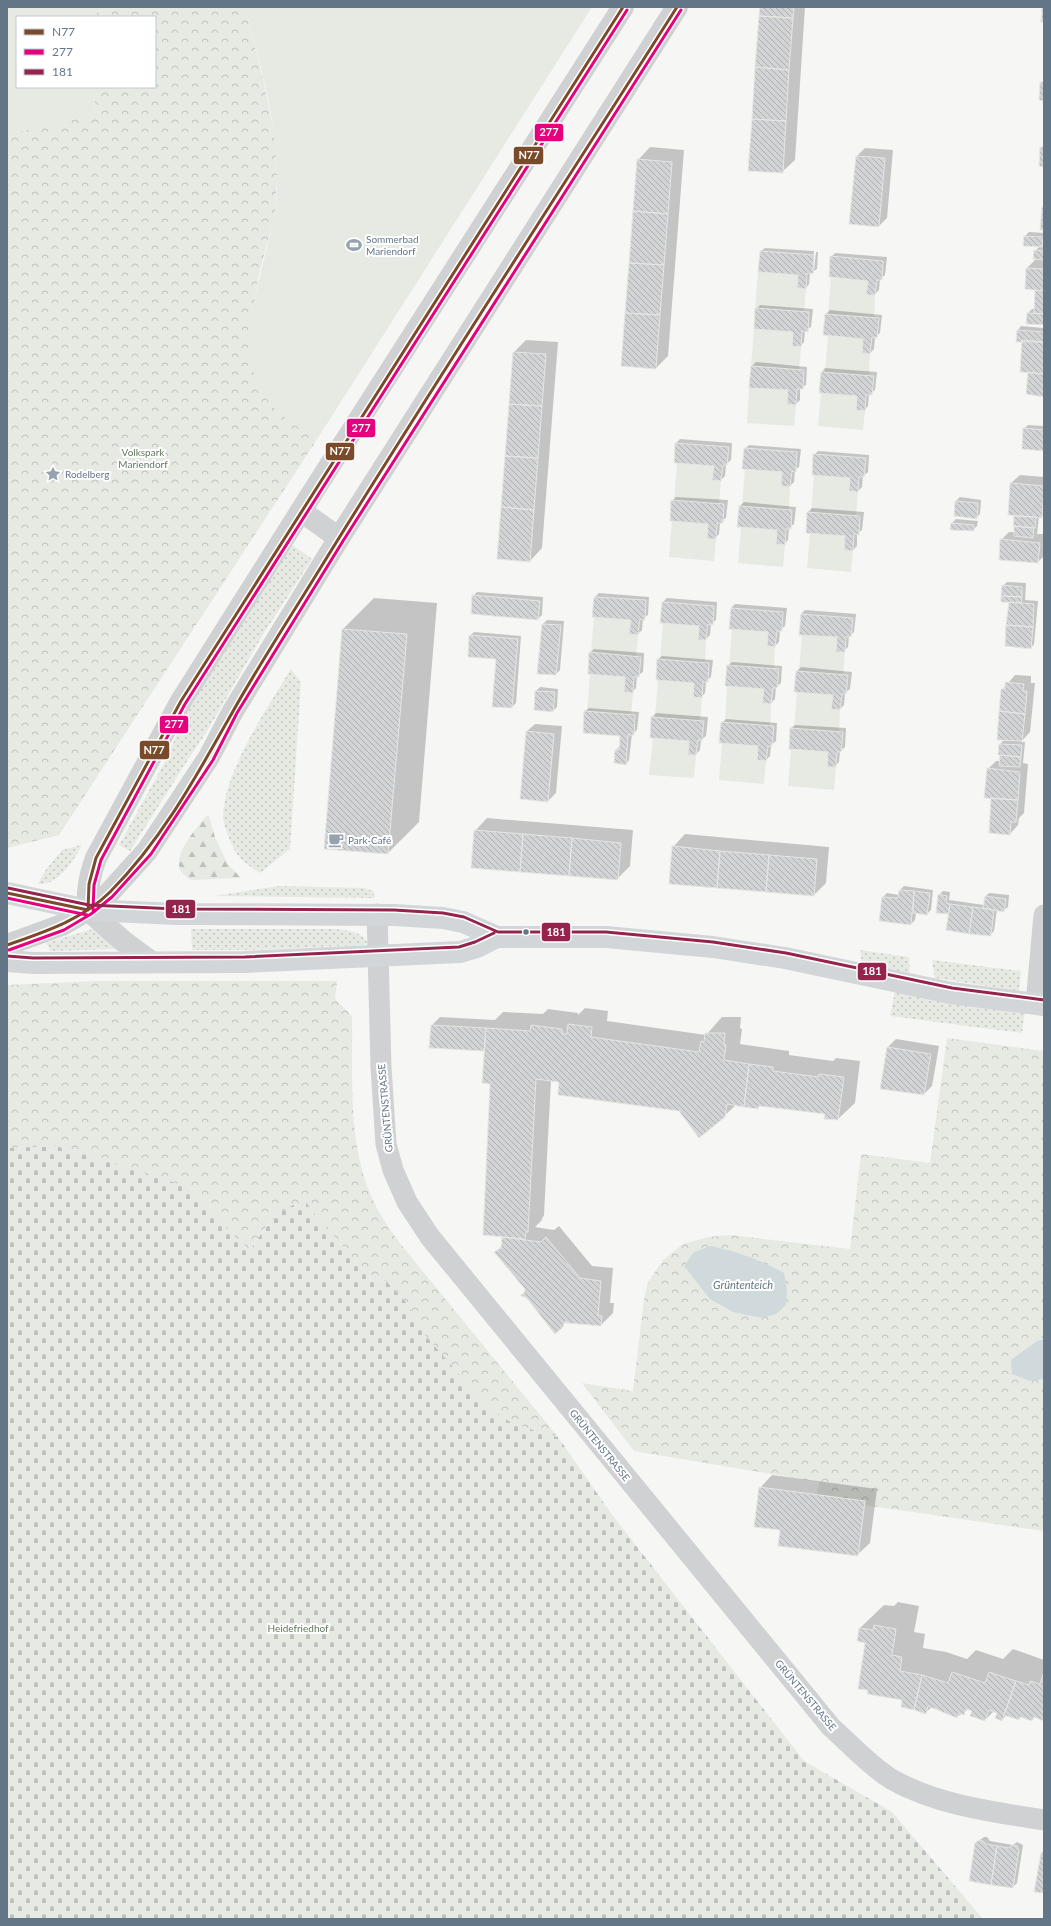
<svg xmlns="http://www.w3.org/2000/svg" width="1051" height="1926" font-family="Lato,sans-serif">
	<defs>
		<pattern id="grass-dots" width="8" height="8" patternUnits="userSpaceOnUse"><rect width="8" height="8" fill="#e6eae3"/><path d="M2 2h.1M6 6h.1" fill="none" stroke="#bec2be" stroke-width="1.8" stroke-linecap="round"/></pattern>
		<pattern id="forest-firs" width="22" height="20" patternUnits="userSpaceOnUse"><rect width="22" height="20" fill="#e6eae3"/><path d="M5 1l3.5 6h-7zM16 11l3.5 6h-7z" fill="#bec2be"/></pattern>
		<pattern id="cemetery-stones" width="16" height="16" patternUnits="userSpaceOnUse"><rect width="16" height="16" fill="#e6eae3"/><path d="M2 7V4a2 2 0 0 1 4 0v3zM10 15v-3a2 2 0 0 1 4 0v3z" fill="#bec2be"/></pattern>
		<pattern id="park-crowns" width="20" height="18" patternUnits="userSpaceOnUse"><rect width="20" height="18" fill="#e6eae3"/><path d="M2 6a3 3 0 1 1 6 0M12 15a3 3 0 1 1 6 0" fill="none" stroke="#bec2be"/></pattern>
		<pattern id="building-back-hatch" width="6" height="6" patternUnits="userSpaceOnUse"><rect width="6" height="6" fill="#d2d3d4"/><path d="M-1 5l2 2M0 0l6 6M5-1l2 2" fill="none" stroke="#aeb0b2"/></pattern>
	</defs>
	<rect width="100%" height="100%" fill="#f6f6f5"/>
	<!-- grass -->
	<path fill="url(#grass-dots)" d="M291,544L312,559L262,636L206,733L189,758L130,851L119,845L166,760L191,700Z
		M291,669L301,682L290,849L260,873C240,860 234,854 227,832C225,827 223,822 223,817C223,773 268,707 291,669Z
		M82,845C74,860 58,886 38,884L45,871L62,850Z
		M279,886L365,888L373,891L375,898L214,896Z
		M99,927L115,946L114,949L51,951L46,943Z
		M191,929H337C346,930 363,932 367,942L365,945L249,950H192Z
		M860,950L909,957L910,973L862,964Z
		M932,960L1021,971L1019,991L935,978Z
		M895,991L1025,1012L1022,1033L890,1016Z"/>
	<!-- forest -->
	<path fill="url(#forest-firs)" d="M206,816H209L215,837L227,863L241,878L192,880C161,866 194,832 206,816Z"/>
	<!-- cemetery -->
	<path fill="url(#cemetery-stones)" d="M57,1146L189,1187L238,1240L250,1250C263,1231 280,1203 306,1202L321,1222L373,1280L386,1281L409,1305L413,1316L513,1424L558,1437L610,1512L804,1761L892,1812L983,1919H7V1148Z"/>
	<!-- park -->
	<path fill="url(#park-crowns)" d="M97,7H245L263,79L276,142L277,177L275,215L259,274L252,317L251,352L254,373L261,390L278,411L316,441L59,835L7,848V134L94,115L95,87H155V17H97Z
		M96,981H337L335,999L352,1016C353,1076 347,1142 372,1198C380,1216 391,1231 403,1247L558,1437L513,1424L485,1405L421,1330L413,1316L409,1305L386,1281L373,1280L321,1222L306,1202C281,1203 262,1230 250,1250L238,1240L189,1187L57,1146L7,1148V985Z
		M947,1038L1044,1051V1531L864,1505L817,1495L819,1482L634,1451L582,1383L633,1391L644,1299L648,1282L663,1260L683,1244L708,1237L731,1235L850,1249L861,1154L930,1163Z"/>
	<!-- garden -->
	<path fill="#e6eae3" d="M7,7H97V17H17V87H95L94,115L7,134Z
		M245,7H592L316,441C298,426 272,412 261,390C233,341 266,266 274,215C277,203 277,189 277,176C277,119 259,62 245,7Z
		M758,272L798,275L797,288L806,289L804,312L755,308Z
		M831,278L868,281L867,295H875L874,318L828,314Z
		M754,329L793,332L792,346L801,347L799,370L751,366Z
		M828,336L863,339L862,353L870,354L869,376L825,372Z
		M749,388L788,390L787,404L796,405L794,426L747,423Z
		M821,393L857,396L856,410L865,411L863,430L818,426Z
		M677,463L714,466L712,480L721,481L719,504L674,500Z
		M745,469L782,472L781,486L790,487L789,510L742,506Z
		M814,475L850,478L849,491L858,492L856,516L811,512Z
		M672,521L708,524L707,539H716L714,561L669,557Z
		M741,527L777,530L776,544L785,545L783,567L738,563Z
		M810,533L845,536L844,550L853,551L851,572L807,568Z
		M594,617L631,620L629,634L638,635L636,656L591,652Z
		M663,623L699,626L698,640H706L705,663L660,659Z
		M732,629L768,632L767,646L775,647L774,669L729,666Z
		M802,635L837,637L836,652H845L843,675L799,671Z
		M590,674L625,677L633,693L631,715L587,711Z
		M658,680L694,683L693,697L702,698L700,721L655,717Z
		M727,686L764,689L762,703L771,704L770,726L725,723Z
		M797,692L833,695L831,709L840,710L839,732L794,728Z
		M653,738L689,741L688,755H696L694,778L649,775Z
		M722,743L758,746L757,760L766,761L764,784L719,780Z
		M791,750L828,752L827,766L836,767L834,790L788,786Z"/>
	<!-- water -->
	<path fill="#d0d9dc" d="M711,1246C738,1252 761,1260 784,1273L787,1289L786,1305L776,1314L762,1318L733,1312L710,1299L684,1266L694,1252Z
		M1044,1339V1379L1030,1381L1012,1374L1011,1360L1037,1341Z"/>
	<!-- shadow -->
	<path fill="#0003" d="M761,7H805L795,160L782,172Z
		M650,147L684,150L668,356L656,368L638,160Z
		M865,148L893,150L887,218L879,226L857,156Z
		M1029,232L1044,233V244L1041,247H1044V323L1028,313L1032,309H1035L1038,289L1026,288L1027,268L1037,258L1035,251L1040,246L1024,245L1025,236Z
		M765,248L814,251L812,270H814L816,252H818L817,269L810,273L809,284L806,288L799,274L761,251Z
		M835,253L887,257L885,275L880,279L879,290L875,294L869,280L831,257Z
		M760,305L813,309L811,327L805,330L804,342L800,346L794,331L756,309Z
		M830,310L882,315L880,333L875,337L874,349L870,353L864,338L826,314Z
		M1021,326L1044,328V396L1029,373L1023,339L1018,330Z
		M526,340L558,342L542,548L530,561L514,352Z
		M756,362L807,367L806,385L800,388V400L796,404L790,389L752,366Z
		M825,368L877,372L875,390L869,394L868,406L864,410L858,395L822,372Z
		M1028,425L1044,426V450L1024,429Z
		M680,439L732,443L731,460L726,464L725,476L721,480L715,465L676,443Z
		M749,445L801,449L799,467L795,470L794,482L790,486L783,471L745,449Z
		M818,451L869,455L868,472L863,476L862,487L858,491L851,477L814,455Z
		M1020,475L1044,477V514L1039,517L1037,534H1044V556L1038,562L1001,540L1009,532H1015L1016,514L1011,483Z
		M676,497L728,500L726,518L720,522L719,534L715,538L709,523L672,501Z
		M960,497L981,500L980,514L976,518L956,501Z
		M744,502L796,507L794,524L789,528L788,540L784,544L778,529L740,506Z
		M812,508L864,512L862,530L857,534V546L853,550L846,535L808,512Z
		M956,519L978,521L977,526L973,530L952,523Z
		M1007,582L1026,583L1025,600L1038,601L1034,644L1031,648L1003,586Z
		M477,592L543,597L542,615L538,619L473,596Z
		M599,593L649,597L648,615L643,618L642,630L638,634L632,620L593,616L595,597Z
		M374,598L437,603L419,822L388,853L325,848L343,629Z
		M667,598L717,602L716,620L711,624L710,635L706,639L700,625L663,602Z
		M735,604L787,608L785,626L780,630L779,642L775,646L769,631L731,608Z
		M805,610L856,614L854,632L849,636L848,647L844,651L838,636L801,614Z
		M547,620L564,621L560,670L556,674L538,673L543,624Z
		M474,632L521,636L516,703L512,707L497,658L470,636Z
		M594,649L644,653L643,672L637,676L636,688L632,692L626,676L590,653Z
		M662,656L713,660L711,677L706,681L705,693L701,697L695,682L658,659Z
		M732,662L782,666L781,683L776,687L775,699L771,703L765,688L728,666Z
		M801,667L852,672L850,689L845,693L844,705L840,709L834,694L797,671Z
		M1015,675L1031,676V683H1035L1030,732L1021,742H1025L1023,763L1028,764L1024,813L1019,818L1018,825L1010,834L992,797L988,769L996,761H1000V744L1005,739L1002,690Z
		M540,687L558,689L557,707L553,711L535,709L536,691Z
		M589,708L639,712L637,730L632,734L629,760L626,764L616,750L620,746L621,735L585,711Z
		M656,713L708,717L706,736L701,740L700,750L696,754L690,740L652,717Z
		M726,719L777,723L776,741L771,745L770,756L766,760L759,745L722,723Z
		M535,724L562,726L556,793L548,801L526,732Z
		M795,725L846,728L845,747L840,751L839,762L835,766L829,751L791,728Z
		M487,818L633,830L630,866L617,879L475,831Z
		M685,834L829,847L826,883L814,895L673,847Z
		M904,886L933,890L931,910L927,914L916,913L915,920L911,924L880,920L883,897L887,893L899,895L900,890Z
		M943,891L950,892L949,900L984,905L985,897L989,893L1009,895L1008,907L1004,910L997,909L994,931L990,935L949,913L937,912L939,895Z
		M585,1008L608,1011L607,1021L706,1035L722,1017H741L740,1028L742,1029L740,1044L789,1051V1055L833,1061L836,1058L860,1061L855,1103L838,1119L826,1113L760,1105L758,1108L736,1105L724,1116L680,1110L551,1080L544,1215L541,1221L535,1227L554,1230L559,1226L592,1266L613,1268L610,1303H614L613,1313L601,1325L567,1321L563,1325L522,1295L526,1289L496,1252L502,1246L504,1236L491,1083L486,1048L484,1050L430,1047L432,1025L440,1017L495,1020L503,1012L543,1014L548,1009L578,1013V1015Z
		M896,1039L939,1046L932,1086L924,1094L888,1047Z
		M772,1475L877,1489L870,1543L857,1555L781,1529L760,1488Z
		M898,1602L919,1606L914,1632L925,1634L923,1648L946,1652L967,1659L976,1650L1003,1659L1013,1649L1044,1660V1720L1035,1717L1032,1720L1021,1717L1019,1719L1007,1715L1002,1720L998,1713L994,1711L985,1720L973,1710L969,1709L957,1717L932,1707L926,1712L903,1699L866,1642L858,1641L860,1628L884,1605L894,1606Z
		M984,1837H987L990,1841L1013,1845L1017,1842L1023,1845L1017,1883L1013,1887L976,1843Z"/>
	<!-- building -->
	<path fill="url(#building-back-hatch)" stroke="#e6e6e4" d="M760,7H794L793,18L759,16Z
		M1042,7H1044V22H1041Z
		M759,16L793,18L789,70L755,67Z
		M755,67L789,70L786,121L752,119Z
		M1040,82H1044V101L1039,100Z
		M752,119L786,121L783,173L748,171Z
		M1040,147H1044V167L1039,166Z
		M856,156L885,158L879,227L849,224Z
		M637,159L672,162L668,214L633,211Z
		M1042,207H1044V230H1040Z
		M633,211L668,214L664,265L629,263Z
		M1024,236L1043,237L1042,247L1023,246Z
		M1034,250L1044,251V260L1033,259Z
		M760,251L814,255L813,274L807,273L806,289L797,288L798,275L758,272Z
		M830,256L883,261L882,280H877L875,295H866L868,281L829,277Z
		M629,263L664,265L660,315L625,313Z
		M1026,268L1044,269V291L1025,289Z
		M1035,290L1044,291V314L1034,313Z
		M755,308L809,312L808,332L802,331L801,347L792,346L793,332L754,329Z
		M625,313L660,315L656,369L621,366Z
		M1027,313L1044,314V325L1026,324Z
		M825,314L879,318L877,338L872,337L870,354L862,353L863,339L823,335Z
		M1017,330L1044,332V342H1016Z
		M1022,340L1044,342V374L1020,372Z
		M513,352L546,354L542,406L509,404Z
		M751,366L804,370L803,389H797L796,405L787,404L788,390L749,388Z
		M821,372L874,376L872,395H866L865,411L856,410L857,396L819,393Z
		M1028,372L1044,374V397L1026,394Z
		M509,404L542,406L538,458L505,456Z
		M1023,428L1044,430V451L1022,449Z
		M675,443L729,447L727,465H723L721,481L712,480L714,466L674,463Z
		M744,448L797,452L796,472L792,471L790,487L781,486L782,472L742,469Z
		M813,454L866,458L864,477H859L858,492L849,491L850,478L812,475Z
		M505,456L538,458L534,510L501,507Z
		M1010,483L1044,486L1042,518L1008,515Z
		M671,500L724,504L723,523H717L716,539H707L708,524L670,521Z
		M955,501L978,503L977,519L954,516Z
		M739,506L792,510L791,529H786L785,545L776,544L777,530L737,527Z
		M501,507L534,510L530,562L497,559Z
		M807,512L860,516L859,535L854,534L853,551L844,550L845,536L806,533Z
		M1014,516L1036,517L1035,528L1013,526Z
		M951,523L974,525V531L950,530Z
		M1014,526L1034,528L1033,538L1014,536Z
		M1000,539L1040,543L1038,563L999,560Z
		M1002,585L1022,587V597L1001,596Z
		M472,595L540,601L538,620L471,614Z
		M1001,596L1022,597L1021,603L1001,602Z
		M594,597L646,600L645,620L640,619L638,635L629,634L631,620L592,617Z
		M662,602L714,606L713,625L708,624L706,640H698L699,626L660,623Z
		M1009,602L1034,604L1033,627L1006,625Z
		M731,608L783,612L782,631H777L775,647L767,646L768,632L729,629Z
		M801,614L853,618L851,637H846L845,652H836L837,637L799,635Z
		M542,624L561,625L556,675L537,674Z
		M1006,625L1033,627L1031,649L1005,646Z
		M342,629L407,634L388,854L324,849Z
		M469,635L518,639L512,708L492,707L496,659L468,657Z
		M589,652L641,657L639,677H634L633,693L624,692L625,677L588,674Z
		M657,659L709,663L708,682H703L702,698L693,697L694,683L656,680Z
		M727,665L779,669L777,688H773L771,704L762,703L764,689L725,686Z
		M796,671L848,675L846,694H842L840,710L831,709L833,695L794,692Z
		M1005,682L1024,684L1023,691H1027L1025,714L999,711L1001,689H1005Z
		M535,691L555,692L553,712L534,710Z
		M584,711L635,715L634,735H628L626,765L614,763L615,750H619L620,736L583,733Z
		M999,711L1025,714L1022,741L997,740Z
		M651,717L704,721L702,741L698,740L696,755H688L689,741L650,738Z
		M721,722L774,726L772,746H768L766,761L757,760L758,746L719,743Z
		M790,728L843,732L841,752H837L836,767H827L828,752L789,749Z
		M526,731L554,734L548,802L520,799Z
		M999,744L1022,745L1021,757L998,755Z
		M1000,755L1021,757L1020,767L999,766Z
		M987,768L1020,772L1018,800L984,798Z
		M991,798L1018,800L1016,822H1011L1010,835L989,833Z
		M474,830L523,834L520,872L471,868Z
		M523,834L572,838L569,876L520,872Z
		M572,838L621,843L618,880L569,876Z
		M672,846L720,851L717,888L669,884Z
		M720,851L769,855L766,892L717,888Z
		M769,855L817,859L814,896L766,892Z
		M899,890L914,891L911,925L879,921L882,897L898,898Z
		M914,891L930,893L927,915L913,913Z
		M938,894L947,896L946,903L950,904L948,914L936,913Z
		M985,896L1006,899L1004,912L983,908Z
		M950,904L973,907L969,934L946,930Z
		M973,907L994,910L991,936L969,934Z
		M568,1024L592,1027L591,1037L699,1052L701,1041L704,1042L705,1033H725L724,1045H726L724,1060L749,1064L744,1107L727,1104L725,1117L699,1138L679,1111L558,1095L559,1082L536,1079L528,1232H526L525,1239L483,1235L490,1084L482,1083L486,1028L530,1031L531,1025L562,1029V1034H567Z
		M431,1025L486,1028L484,1051L429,1048Z
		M887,1047L931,1054L924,1095L880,1089Z
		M749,1064L773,1067V1071L818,1077L819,1074L844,1077L838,1120L824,1119L825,1114L759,1106L758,1109L744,1107Z
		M502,1237L541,1242L546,1237L580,1278L601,1281L598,1315L602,1316L601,1326L567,1323L566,1321L563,1325L564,1326L555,1334L526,1297L521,1296V1294H524L525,1289L494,1252L501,1248Z
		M759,1487L865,1501L858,1556L778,1546L780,1530L754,1527Z
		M874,1625L896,1629L892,1655L902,1657L900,1671L922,1675L914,1710L901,1707L902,1700L867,1694L868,1690L858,1689L865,1643L857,1641L859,1628L873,1630Z
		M952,1672L985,1683L989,1672L1016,1681L1002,1721L995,1718L997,1713L989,1710L985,1721L970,1716L972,1711L966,1709L964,1715L959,1713L957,1718L928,1706L926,1714L914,1710L922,1675L948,1683Z
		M1043,1674L1044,1721L1034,1717L1032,1721L1020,1717L1019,1720L1004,1715L1016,1681L1029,1685L1030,1681L1040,1684Z
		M979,1840L983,1841L986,1844L997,1846L991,1885L969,1881L975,1843Z
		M1012,1845L1017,1846L1019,1850L1013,1888L991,1885L997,1846L1009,1848Z
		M1044,1851V1893L1034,1892L1041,1853Z"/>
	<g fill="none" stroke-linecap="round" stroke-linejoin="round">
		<!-- minor -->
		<path stroke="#d0d1d2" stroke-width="21" d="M377,914L381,1067L386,1144L393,1170L407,1202L430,1237L831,1727C850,1744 869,1765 891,1779C937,1805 993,1812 1044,1820
			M1036,1004L1044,915"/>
		<!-- tertiary -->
		<path stroke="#d0d1d2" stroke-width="22" d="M301,511L339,538
			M88,910C87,891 89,877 96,858L181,701L316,487L623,7
			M88,910L123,941L150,961
			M7,945L62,925L88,910L109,893L147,851L209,757L233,711L339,538L677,7"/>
		<!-- secondary -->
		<path stroke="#d3d6d8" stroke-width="22" d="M7,893L88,910L176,914L394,915L443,918L463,922L497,937H606L713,947L785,958L951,993L1044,1005
			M7,961L33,963L245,962L460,952L477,947L497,937"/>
		<defs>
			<path id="bus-1" d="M7,893L88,910
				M88,910L89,884L96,858L181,701L623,7
				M7,945C44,932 82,920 110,892C162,840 197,775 232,713C260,663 291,616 321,567C437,379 558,194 677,7"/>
			<path id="bus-2" d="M7,898L87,915
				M93,910L94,885L101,860L185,704L627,10
				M9,950L64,930L91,914L112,897L151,854L213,760L237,713L343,541L681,10"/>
			<path id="bus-3" d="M8,888L89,905L176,909L394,910L443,913L464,917L498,932H606L713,942L786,953L952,988L1044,1000
				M7,956L33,958L245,957L459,947L475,942L494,933"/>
		</defs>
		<!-- bus-1 casing -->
		<use href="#bus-1" stroke="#fff" stroke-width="6"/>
		<!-- bus-2 casing -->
		<use href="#bus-2" stroke="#fff" stroke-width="6"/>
		<!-- bus-3 casing -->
		<use href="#bus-3" stroke="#fff" stroke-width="6"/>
		<!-- bus-1 -->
		<use href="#bus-1" stroke="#7a4b2a" stroke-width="3"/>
		<!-- bus-2 -->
		<use href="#bus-2" stroke="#e5007d" stroke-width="3"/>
		<!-- bus-3 -->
		<use href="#bus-3" stroke="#94244d" stroke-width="3"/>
	</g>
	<!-- icons -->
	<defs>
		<symbol id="stadium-bare" viewBox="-9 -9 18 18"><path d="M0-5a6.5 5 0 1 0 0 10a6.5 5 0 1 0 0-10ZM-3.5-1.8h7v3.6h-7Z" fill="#96a3ae" stroke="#fff" stroke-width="2.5" paint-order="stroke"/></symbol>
		<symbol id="sight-bare" viewBox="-9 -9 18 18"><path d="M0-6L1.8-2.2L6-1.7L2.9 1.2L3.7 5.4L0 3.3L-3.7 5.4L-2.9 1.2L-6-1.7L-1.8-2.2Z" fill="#96a3ae" stroke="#fff" stroke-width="2.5" paint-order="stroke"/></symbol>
		<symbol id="cafe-bare" viewBox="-9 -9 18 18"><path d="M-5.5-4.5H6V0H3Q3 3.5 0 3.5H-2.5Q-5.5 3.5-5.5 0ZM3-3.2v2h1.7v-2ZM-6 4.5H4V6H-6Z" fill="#96a3ae" stroke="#fff" stroke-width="2.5" paint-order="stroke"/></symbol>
	</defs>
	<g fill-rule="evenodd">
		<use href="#stadium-bare" x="343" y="234" width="22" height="22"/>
		<use href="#sight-bare" x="42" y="463" width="22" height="22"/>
		<use href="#cafe-bare" x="325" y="829" width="22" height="22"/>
	</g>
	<!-- markers -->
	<circle fill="#637688" stroke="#fff" stroke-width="1.5" cx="526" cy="932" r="3.5"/>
	<g text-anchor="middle" stroke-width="4" stroke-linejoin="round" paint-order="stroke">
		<!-- poi labels -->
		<g font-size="10" fill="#637688" stroke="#fff" text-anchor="start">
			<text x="366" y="243">Sommerbad<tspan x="366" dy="12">Mariendorf</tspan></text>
			<text x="65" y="478">Rodelberg</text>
			<text x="348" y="844">Park-Café</text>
		</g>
		<!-- park labels -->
		<g font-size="10" fill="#63795f" stroke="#fff">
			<text x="143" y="456">Volkspark<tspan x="143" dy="12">Mariendorf</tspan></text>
			<text x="298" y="1632">Heidefriedhof</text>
		</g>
		<!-- street labels -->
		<g font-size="10" fill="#637688" stroke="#fff">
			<text transform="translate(385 1108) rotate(-95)" y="4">GRÜNTENSTRASSE</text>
			<text transform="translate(600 1445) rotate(51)" y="4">GRÜNTENSTRASSE</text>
			<text transform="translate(806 1695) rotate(50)" y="4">GRÜNTENSTRASSE</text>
		</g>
		<!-- water labels -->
		<g font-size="11" font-style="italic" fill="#5f7884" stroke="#fff">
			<text x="743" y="1289">Grüntenteich</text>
		</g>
	</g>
	<g stroke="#fff" stroke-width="1.5">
		<rect x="534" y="123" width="30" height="19" rx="4" fill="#e5007d"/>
		<rect x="513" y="146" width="31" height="19" rx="4" fill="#7a4b2a"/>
		<rect x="346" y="418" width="30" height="20" rx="4" fill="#e5007d"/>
		<rect x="325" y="442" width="30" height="19" rx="4" fill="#7a4b2a"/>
		<rect x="159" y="715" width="30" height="19" rx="4" fill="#e5007d"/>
		<rect x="139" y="740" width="31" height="20" rx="4" fill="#7a4b2a"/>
		<rect x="165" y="899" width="31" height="20" rx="4" fill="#94244d"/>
		<rect x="541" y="922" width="30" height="20" rx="4" fill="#94244d"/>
		<rect x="857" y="962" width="30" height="19" rx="4" fill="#94244d"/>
	</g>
	<g font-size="11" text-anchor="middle" font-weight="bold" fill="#fff">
		<text x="549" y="136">277</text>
		<text x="529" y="159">N77</text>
		<text x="361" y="432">277</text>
		<text x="340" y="455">N77</text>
		<text x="174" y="728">277</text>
		<text x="154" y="754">N77</text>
		<text x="181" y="913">181</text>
		<text x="556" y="936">181</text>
		<text x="872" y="975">181</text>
	</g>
	<!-- border -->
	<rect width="1051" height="1926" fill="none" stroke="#637688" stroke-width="16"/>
	<!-- legend -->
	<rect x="16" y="16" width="140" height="72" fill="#ffffff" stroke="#c1c8cf"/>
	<rect x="24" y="29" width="20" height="6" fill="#7a4b2a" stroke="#c1c8cf"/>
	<text x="52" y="36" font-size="12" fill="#637688">N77</text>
	<rect x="24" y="49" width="20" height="6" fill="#e5007d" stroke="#c1c8cf"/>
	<text x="52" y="56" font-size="12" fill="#637688">277</text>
	<rect x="24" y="69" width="20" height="6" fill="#94244d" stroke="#c1c8cf"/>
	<text x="52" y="76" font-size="12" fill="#637688">181</text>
</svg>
